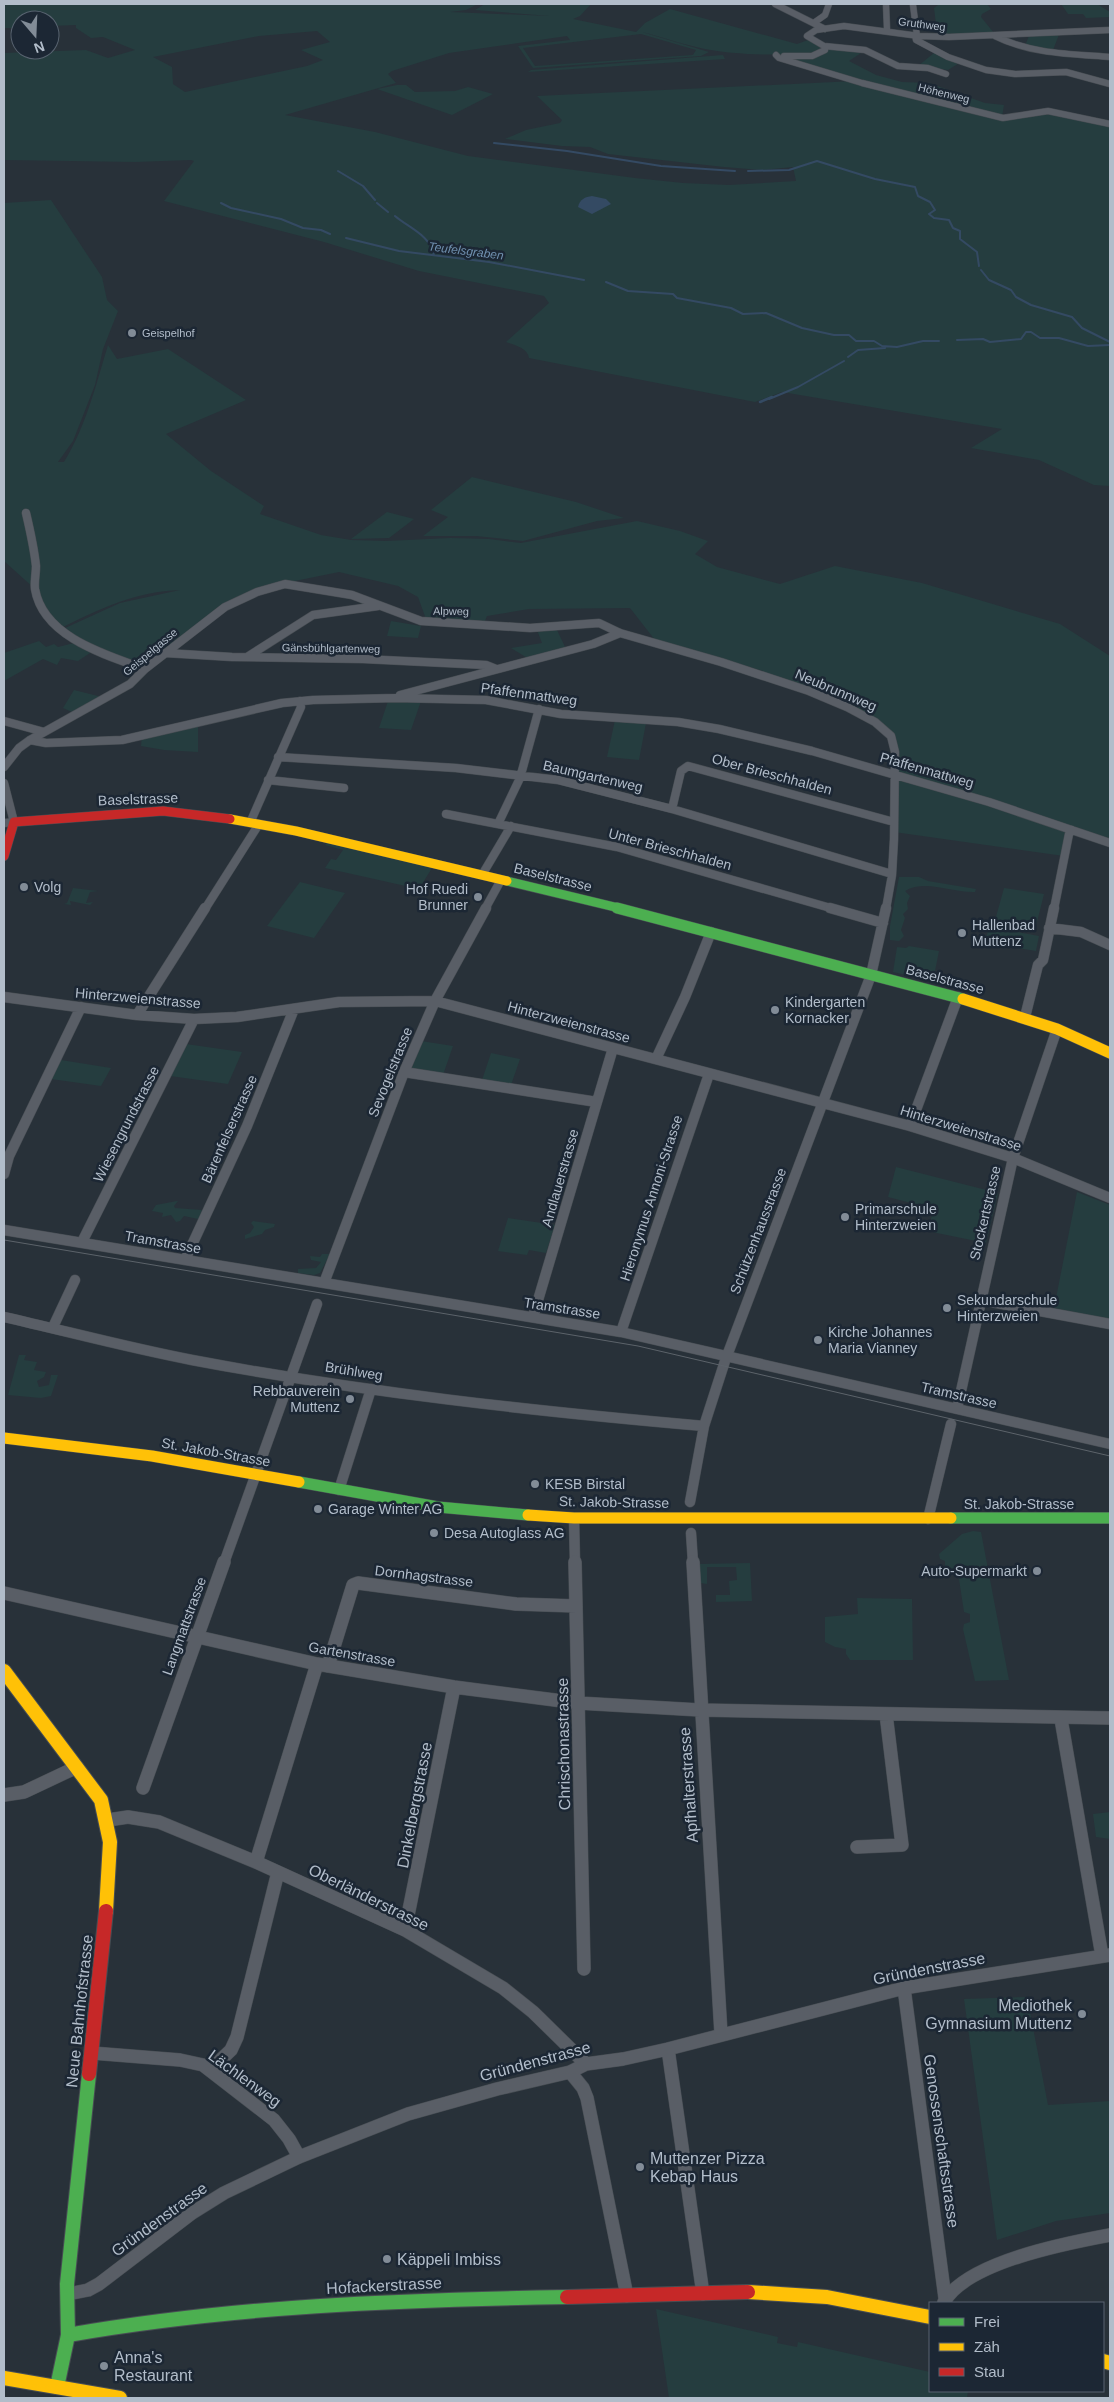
<svg xmlns="http://www.w3.org/2000/svg" width="1114" height="2402" font-family="Arial,sans-serif">
	<rect width="100%" height="100%" fill="#283139"/>
	<!-- green -->
	<path fill="#253d3f" fill-rule="evenodd" d="M4,4H478L466,10L450,12L550,16L475,10L485,4H591L580,16L573,19L636,32L645,23L670,9L797,44L808,40L820,46V51C793,57 734,55 705,49C684,45 663,37 642,32L709,52L701,56L533,68L518,46L570,40L567,36L449,53L392,71L388,74L396,83L285,115L375,132L468,156L635,178L683,183L729,185L796,181L793,167L762,170L724,167L608,154L590,147L562,146L505,139L526,130L560,123L562,120L537,96L855,81L1001,118L1048,111L1110,124V486L1094,485L1039,460L971,448L1002,429L782,392L755,402L529,358C528,348 515,345 506,342L549,303L544,296L419,271L324,242L164,201L194,161L191,160L135,162L4,160V53L86,50L108,58L135,50L103,37L91,38L76,28V25L50,26V20H20V28H4ZM317,31L330,42L301,50L323,60L307,66L185,92L173,84L172,67L153,57L259,36ZM641,34L696,50L693,55L535,66L523,48Z
		M987,4L991,9L982,14L981,17L994,33L942,36L936,24L934,8L938,5Z
		M1061,4H1097L1110,12V17L1086,18L1083,14H1068Z
		M1060,32L1053,50L1025,46L1030,33Z
		M829,48L864,51L849,61L876,75L902,82L929,83L985,103L1004,105L1002,117L787,60L788,57L811,58L827,52Z
		M934,53L961,62L948,70L918,66Z
		M723,55L725,59L528,72L531,70Z
		M397,85H406L415,92L455,91L468,87L493,94L452,115L377,89Z
		M51,200L102,277L107,300L118,311L103,349L95,385L73,441L58,462H64C86,426 96,385 108,345L117,359L168,349L246,400L166,434L211,471L264,506L260,514L321,535L351,540L386,541L451,538L489,539L521,543L637,521L680,531L708,541L695,554L717,567L780,584L835,566L922,583L1060,624L1110,656V843L1072,830L1064,856L894,832L896,748L881,726L764,675L763,671L655,640L630,608L529,609L487,616L485,621L426,619L418,597L398,586L339,572L285,583L235,602L145,669L126,662L63,629L120,603L180,590C137,591 99,609 61,628L50,618L35,589L4,561V203Z
		M472,477L576,502L624,518L597,521L523,541L476,536H423L448,517L431,510Z
		M387,512L414,519L389,538L351,539Z
		M391,621L421,626L418,638L387,636Z
		M537,630H557L566,649L529,659L511,648L542,643Z
		M39,641L46,647L54,644L58,647L74,643L93,651L78,661L61,658L57,665L43,659L4,681V653Z
		M74,690L102,697L72,712L63,708Z
		M388,701H421L411,730L379,728Z
		M615,720L646,723L639,760L607,757Z
		M198,723V752L164,750L141,746L142,736Z
		M327,842L432,868L419,889L325,868L331,859L336,860L343,850L325,845Z
		M899,877H919L928,881L976,889L975,892C951,893 926,879 905,891L910,896L907,903L908,909L903,914L905,918L901,930L904,936L899,941L890,940V926Z
		M300,882L345,893L314,938L267,926Z
		M73,888L98,891L90,892L86,903L93,902L90,905L70,901L71,905L64,904L67,903Z
		M1004,888L1044,894L1035,930L994,924Z
		M989,927L1039,936L1036,951L993,944L992,946L981,945L983,936L987,935Z
		M909,946L939,951L933,981L893,972L897,947L906,948Z
		M421,1041L453,1046L443,1075L413,1069L411,1066Z
		M186,1044L242,1052L228,1084L170,1076Z
		M491,1053L520,1059L511,1085L482,1080Z
		M61,1060L111,1068L101,1086L51,1079Z
		M896,1167L998,1193L986,1243L927,1231L934,1209L888,1197Z
		M1077,1192L1110,1205V1320L1054,1308Z
		M177,1201H178L174,1206L175,1208L202,1210L201,1216L198,1219L184,1216L180,1221L176,1222L171,1215L162,1217L163,1213L152,1211L156,1205Z
		M508,1218L555,1225L546,1253L529,1250L527,1255L498,1251Z
		M253,1221L275,1224L274,1227L265,1230L262,1234L245,1239V1235L250,1233L254,1227L251,1223Z
		M322,1254H330L320,1273L314,1275L298,1273V1269L316,1268L321,1262L311,1260L310,1256L320,1257Z
		M19,1355H26L24,1360L37,1362L34,1370L46,1372L44,1377L37,1381L39,1387L49,1385L51,1375H58L51,1396L41,1398L8,1395Z
		M973,1531L981,1532L1009,1680L975,1681L963,1629L964,1624L970,1622V1614L964,1612L959,1579L945,1567V1561L940,1559L939,1554L962,1534Z
		M750,1563L752,1601L716,1602V1595H730L729,1581L737,1580L736,1567H707V1584L700,1583L699,1564Z
		M857,1598L912,1599L913,1660H850L846,1654V1649L835,1647L825,1642V1617L858,1614Z
		M1110,1812V1839L1096,1837L1093,1814Z
		M1027,1997L1048,2105L1110,2101V2213L1056,2221L997,2240L964,1999Z
		M656,2309L778,2337L777,2343L797,2347L798,2342L930,2372V2391H968L967,2398H669Z"/>
	<!-- water -->
	<path fill="#344a63" d="M592,196L606,199L611,204L592,214L578,207C580,199 585,197 592,196Z"/>
	<g fill="none" stroke-linecap="round" stroke-linejoin="round">
		<!-- stream-far1 -->
		<path stroke="#344a63" stroke-width="2" d="M494,143L567,151L661,166L735,171
			M338,171L363,186L375,200
			M748,171L789,170L817,161L875,179L915,187L918,196L930,202L935,210L929,214L934,218L949,220L953,228L960,231V239L977,252L979,266
			M221,203L231,208L281,219L303,228L321,230L330,234
			M377,203L388,212
			M395,216C409,228 430,235 434,255
			M346,238L399,251L489,262L584,280
			M981,270L989,280L1011,290L1016,297L1031,305L1072,317L1082,328L1110,342
			M606,282L628,291L673,294L677,298L731,308L743,314L766,313L802,328L834,335H849L856,341H874L882,346L897,347L923,341H939
			M957,340L983,339L990,342L1021,339L1026,332H1031L1040,338H1059L1088,346L1110,345
			M848,357L858,350L885,348
			M769,399L798,387L844,361"/>
		<!-- stream -->
		<path stroke="#344a63" stroke-width="2.5" d="M760,402L772,397"/>
		<defs>
			<path id="street-far3" d="M775,4L825,29
				M886,4L887,29
				M913,5L917,36
				M815,22L825,15L829,4
				M915,35L916,40L948,57L986,70L1015,74L1066,72L1110,84
				M995,36C1031,54 1070,54 1110,57
				M776,55L779,58L862,83L1003,118L1048,111L1110,124
				M784,56H812L825,50L824,46
				M946,74L928,68L898,66L865,50L824,46L807,36L816,30L844,26L919,36L949,37L1110,30"/>
			<path id="street-far2" d="M26,513C30,530 34,548 36,566C36,574 34,582 35,589C43,637 106,655 145,669
				M165,653L232,657L363,659L486,665L496,669
				M247,657L313,615L378,606
				M400,695L593,644L620,633
				M4,721L44,732
				M30,740L46,743L122,740L282,703L313,700L396,698L486,700L561,714L678,722L719,729L812,751L989,802L1110,843
				M278,757L456,768L558,780L672,809L892,874
				M4,767L19,748L30,740L130,684L145,669L225,607L257,592L285,584L352,595L421,621L530,628L599,623L620,633L721,662L809,691L847,707L875,722L891,736L895,752L894,839L892,875L886,909
				M268,780L344,788
				M4,783L14,822
				M672,809L681,771L688,766L894,822
				M446,814L617,847L834,909
				M4,823L14,822
				M250,823L301,707L300,701
				M498,824L520,778L539,709
				M482,875L511,826
				M205,909L259,824
				M485,909L501,880
				M1054,909L1069,834L1072,830"/>
			<path id="street-far1" d="M830,908L883,923
				M1049,928L1081,932L1110,945
				M4,997L137,1015L194,1019L237,1017L339,1002L435,1001L910,1126L1013,1158L1110,1198
				M137,1015L205,908
				M1025,1017L1038,965L1043,960L1054,908
				M656,1059L685,997L711,932
				M404,1072L597,1102
				M910,1126L958,997
				M4,1174L9,1156L81,1007
				M4,1230L621,1332L1110,1444
				M82,1242L194,1019
				M185,1260L247,1126L294,1009
				M324,1283L404,1072L435,1001L486,908
				M980,1300L1110,1324
				M4,1317C66,1331 129,1348 192,1360C361,1392 532,1411 704,1426
				M533,1317L613,1048
				M53,1327L75,1280
				M621,1332L709,1074
				M957,1409L1013,1158L1057,1029
				M339,1490L371,1389
				M690,1502L704,1426L725,1361L871,975L886,908
				M574,1518L575,1563
				M928,1519L951,1424
				M691,1533L693,1563
				M224,1563L317,1304"/>
			<path id="street" d="M575,1562L584,1969
				M693,1562L721,2034
				M4,1593L317,1664L454,1687L578,1703L700,1710L1110,1718
				M328,1666L353,1585L358,1583L516,1604L576,1606
				M1061,1719L1102,1956
				M143,1788L224,1562
				M4,1795L24,1792L77,1767
				M108,1820L128,1817L159,1822L256,1862L405,1930L503,1988L533,2012L586,2064
				M857,1847L902,1845L886,1714
				M256,1862L317,1664
				M405,1930L454,1687
				M904,1988L945,2298
				M668,2049L703,2294
				M92,2053L180,2060L203,2065L274,2120L289,2139L299,2157
				M210,2070L231,2050L237,2037L278,1872
				M570,2072L583,2088L587,2098L627,2296
				M68,2294L88,2290L99,2284L192,2213L224,2193L299,2157L408,2114L497,2089L570,2072L586,2064L623,2059L668,2049L904,1988L1110,1955
				M944,2302C967,2262 1067,2243 1110,2235"/>
			<path id="fast-far2" d="M507,881L623,909"/>
			<path id="fast-far1" d="M617,908L963,999
				M299,1482L438,1507L528,1515
				M951,1518H1110"/>
			<path id="fast" d="M68,2335C233,2306 399,2300 567,2297
				M57,2387L68,2335L67,2284L89,2074"/>
			<path id="slow-far2" d="M230,819L296,831L507,881"/>
			<path id="slow-far1" d="M963,999L1057,1029L1110,1053
				M4,1438L152,1456L299,1482
				M528,1515L574,1518H951"/>
			<path id="slow" d="M4,1671L101,1800L110,1842L106,1911
				M748,2292L827,2297L930,2317
				M1103,2361L1110,2363
				M4,2378L120,2398"/>
			<path id="jam-far1" d="M4,856L14,822L163,811L230,819"/>
			<path id="jam" d="M89,2074L106,1911
				M567,2297L748,2292"/>
		</defs>
		<!-- street-far3 casing -->
		<use href="#street-far3" stroke="#474d53" stroke-width="7"/>
		<!-- street-far2 casing -->
		<use href="#street-far2" stroke="#474d53" stroke-width="9"/>
		<!-- street-far1 casing -->
		<use href="#street-far1" stroke="#474d53" stroke-width="11"/>
		<!-- street casing -->
		<use href="#street" stroke="#474d53" stroke-width="14"/>
		<!-- fast-far2 casing -->
		<use href="#fast-far2" stroke="#474d53" stroke-width="10"/>
		<!-- fast-far1 casing -->
		<use href="#fast-far1" stroke="#474d53" stroke-width="12"/>
		<!-- fast casing -->
		<use href="#fast" stroke="#474d53" stroke-width="16"/>
		<!-- slow-far2 casing -->
		<use href="#slow-far2" stroke="#474d53" stroke-width="10"/>
		<!-- slow-far1 casing -->
		<use href="#slow-far1" stroke="#474d53" stroke-width="12"/>
		<!-- slow casing -->
		<use href="#slow" stroke="#474d53" stroke-width="16"/>
		<!-- jam-far1 casing -->
		<use href="#jam-far1" stroke="#474d53" stroke-width="10"/>
		<!-- jam casing -->
		<use href="#jam" stroke="#474d53" stroke-width="16"/>
		<!-- street-far3 -->
		<use href="#street-far3" stroke="#595e66" stroke-width="6"/>
		<!-- street-far2 -->
		<use href="#street-far2" stroke="#595e66" stroke-width="8"/>
		<!-- street-far1 -->
		<use href="#street-far1" stroke="#595e66" stroke-width="10"/>
		<!-- street -->
		<use href="#street" stroke="#595e66" stroke-width="13"/>
		<!-- fast-far2 -->
		<use href="#fast-far2" stroke="#4caf50" stroke-width="9"/>
		<!-- fast-far1 -->
		<use href="#fast-far1" stroke="#4caf50" stroke-width="11"/>
		<!-- fast -->
		<use href="#fast" stroke="#4caf50" stroke-width="14"/>
		<!-- slow-far2 -->
		<use href="#slow-far2" stroke="#ffc107" stroke-width="9"/>
		<!-- slow-far1 -->
		<use href="#slow-far1" stroke="#ffc107" stroke-width="11"/>
		<!-- slow -->
		<use href="#slow" stroke="#ffc107" stroke-width="14"/>
		<!-- jam-far1 -->
		<use href="#jam-far1" stroke="#c62828" stroke-width="9"/>
		<!-- jam -->
		<use href="#jam" stroke="#c62828" stroke-width="14"/>
		<!-- tram -->
		<path stroke="#5c636a" stroke-width="1" d="M4,1240L638,1346L1110,1456"/>
	</g>
	<!-- markers -->
	<g fill="#828c97" stroke="#1c2734" stroke-width="2">
		<circle cx="132" cy="333" r="5"/>
		<circle cx="24" cy="887" r="5"/>
		<circle cx="478" cy="897" r="5"/>
		<circle cx="962" cy="933" r="5"/>
		<circle cx="775" cy="1010" r="5"/>
		<circle cx="845" cy="1217" r="5"/>
		<circle cx="947" cy="1308" r="5"/>
		<circle cx="818" cy="1340" r="5"/>
		<circle cx="350" cy="1399" r="5"/>
		<circle cx="535" cy="1484" r="5"/>
		<circle cx="318" cy="1509" r="5"/>
		<circle cx="434" cy="1533" r="5"/>
		<circle cx="1037" cy="1571" r="5"/>
		<circle cx="1082" cy="2014" r="5"/>
		<circle cx="640" cy="2167" r="5"/>
		<circle cx="387" cy="2259" r="5"/>
		<circle cx="104" cy="2366" r="5"/>
	</g>
	<g text-anchor="middle" stroke-width="5" stroke-linejoin="round" paint-order="stroke">
		<!-- far-street labels -->
		<g font-size="11" fill="#b2bdca" stroke="#1c2734">
			<text transform="translate(922 24) rotate(7)" y="4">Gruthweg</text>
			<text transform="translate(944 93) rotate(14)" y="4">Höhenweg</text>
			<text transform="translate(451 611) rotate(1)" y="4">Alpweg</text>
			<text transform="translate(331 648) rotate(1)" y="4">Gänsbühlgartenweg</text>
			<text transform="translate(150 652) rotate(-40)" y="4">Geispelgasse</text>
		</g>
		<!-- far-poi labels -->
		<g font-size="11" fill="#b2bdca" stroke="#1c2734" text-anchor="start">
			<text x="142" y="337">Geispelhof</text>
		</g>
		<!-- far-water labels -->
		<g font-size="12" font-style="italic" fill="#7090af" stroke="#1c2734">
			<text transform="translate(466 251) rotate(7)" y="4">Teufelsgraben</text>
		</g>
		<!-- street labels -->
		<g font-size="14" fill="#b2bdca" stroke="#1c2734">
			<text transform="translate(836 690) rotate(23)" y="5">Neubrunnweg</text>
			<text transform="translate(529 694) rotate(8)" y="5">Pfaffenmattweg</text>
			<text transform="translate(927 770) rotate(16)" y="5">Pfaffenmattweg</text>
			<text transform="translate(772 774) rotate(15)" y="5">Ober Brieschhalden</text>
			<text transform="translate(593 776) rotate(13)" y="5">Baumgartenweg</text>
			<text transform="translate(138 799) rotate(-2)" y="5">Baselstrasse</text>
			<text transform="translate(670 849) rotate(15)" y="5">Unter Brieschhalden</text>
			<text transform="translate(553 877) rotate(14)" y="5">Baselstrasse</text>
			<text transform="translate(945 979) rotate(15)" y="5">Baselstrasse</text>
			<text transform="translate(138 998) rotate(5)" y="5">Hinterzweienstrasse</text>
			<text transform="translate(569 1022) rotate(15)" y="5">Hinterzweienstrasse</text>
			<text transform="translate(390 1072) rotate(-68)" y="5">Sevogelstrasse</text>
			<text transform="translate(126 1124) rotate(-63)" y="5">Wiesengrundstrasse</text>
			<text transform="translate(961 1128) rotate(17)" y="5">Hinterzweienstrasse</text>
			<text transform="translate(229 1129) rotate(-66)" y="5">Bärenfelserstrasse</text>
			<text transform="translate(560 1178) rotate(-74)" y="5">Andlauerstrasse</text>
			<text transform="translate(651 1198) rotate(-72)" y="5">Hieronymus Annoni-Strasse</text>
			<text transform="translate(985 1213) rotate(-77)" y="5">Stockertstrasse</text>
			<text transform="translate(758 1231) rotate(-69)" y="5">Schützenhausstrasse</text>
			<text transform="translate(163 1242) rotate(10)" y="5">Tramstrasse</text>
			<text transform="translate(562 1308) rotate(9)" y="5">Tramstrasse</text>
			<text transform="translate(354 1371) rotate(9)" y="5">Brühlweg</text>
			<text transform="translate(959 1395) rotate(13)" y="5">Tramstrasse</text>
			<text transform="translate(216 1452) rotate(10)" y="5">St. Jakob-Strasse</text>
			<text transform="translate(614 1502) rotate(1)" y="5">St. Jakob-Strasse</text>
			<text x="1019" y="1509">St. Jakob-Strasse</text>
			<text transform="translate(424 1576) rotate(7)" y="5">Dornhagstrasse</text>
			<text transform="translate(184 1626) rotate(-70)" y="5">Langmattstrasse</text>
			<text transform="translate(352 1654) rotate(10)" y="5">Gartenstrasse</text>
		</g>
		<!-- poi labels -->
		<g font-size="14" fill="#b2bdca" stroke="#1c2734" text-anchor="start">
			<text x="34" y="892">Volg</text>
			<text x="468" y="894" text-anchor="end">Hof Ruedi<tspan x="468" dy="16">Brunner</tspan></text>
			<text x="972" y="930">Hallenbad<tspan x="972" dy="16">Muttenz</tspan></text>
			<text x="785" y="1007">Kindergarten<tspan x="785" dy="16">Kornacker</tspan></text>
			<text x="855" y="1214">Primarschule<tspan x="855" dy="16">Hinterzweien</tspan></text>
			<text x="957" y="1305">Sekundarschule<tspan x="957" dy="16">Hinterzweien</tspan></text>
			<text x="828" y="1337">Kirche Johannes<tspan x="828" dy="16">Maria Vianney</tspan></text>
			<text x="340" y="1396" text-anchor="end">Rebbauverein<tspan x="340" dy="16">Muttenz</tspan></text>
			<text x="545" y="1489">KESB Birstal</text>
			<text x="328" y="1514">Garage Winter AG</text>
			<text x="444" y="1538">Desa Autoglass AG</text>
			<text x="1027" y="1576" text-anchor="end">Auto-Supermarkt</text>
		</g>
		<!-- near-street labels -->
		<g font-size="16" fill="#b2bdca" stroke="#1c2734">
			<text transform="translate(563 1744) rotate(-91)" y="6">Chrischonastrasse</text>
			<text transform="translate(688 1785) rotate(-94)" y="6">Apfhalterstrasse</text>
			<text transform="translate(414 1805) rotate(-79)" y="6">Dinkelbergstrasse</text>
			<text transform="translate(369 1897) rotate(26)" y="6">Oberländerstrasse</text>
			<text transform="translate(929 1968) rotate(-11)" y="6">Gründenstrasse</text>
			<text transform="translate(79 2011) rotate(-84)" y="6">Neue Bahnhofstrasse</text>
			<text transform="translate(535 2061) rotate(-15)" y="6">Gründenstrasse</text>
			<text transform="translate(245 2078) rotate(36)" y="6">Lächlenweg</text>
			<text transform="translate(942 2141) rotate(82)" y="6">Genossenschaftsstrasse</text>
			<text transform="translate(159 2219) rotate(-36)" y="6">Gründenstrasse</text>
			<text transform="translate(384 2285) rotate(-3)" y="6">Hofackerstrasse</text>
		</g>
		<!-- near-poi labels -->
		<g font-size="16" fill="#b2bdca" stroke="#1c2734" text-anchor="start">
			<text x="1072" y="2011" text-anchor="end">Mediothek<tspan x="1072" dy="18">Gymnasium Muttenz</tspan></text>
			<text x="650" y="2164">Muttenzer Pizza<tspan x="650" dy="18">Kebap Haus</tspan></text>
			<text x="397" y="2265">Käppeli Imbiss</text>
			<text x="114" y="2363">Anna's<tspan x="114" dy="18">Restaurant</tspan></text>
		</g>
	</g>
	<!-- border -->
	<rect width="1114" height="2402" fill="none" stroke="#b2bdca" stroke-width="10"/>
	<!-- legend -->
	<rect x="929" y="2302" width="175" height="90" fill="#1c2734" stroke="#586370"/>
	<rect x="939" y="2318" width="25" height="8" fill="#4caf50" stroke="#586370"/>
	<text x="974" y="2327" font-size="15" fill="#b2bdca">Frei</text>
	<rect x="939" y="2343" width="25" height="8" fill="#ffc107" stroke="#586370"/>
	<text x="974" y="2352" font-size="15" fill="#b2bdca">Zäh</text>
	<rect x="939" y="2368" width="25" height="8" fill="#c62828" stroke="#586370"/>
	<text x="974" y="2377" font-size="15" fill="#b2bdca">Stau</text>
	<!-- north arrow -->
	<g transform="translate(35 35) rotate(161)"><circle r="24" fill="#1c2734" stroke="#586370"/>
	<path d="M0-4L9 19L0 12L-9 19Z" fill="#828c97"/>
	<text y="-8" font-size="14" font-weight="bold" text-anchor="middle" fill="#b2bdca">N</text>
	</g>
</svg>
